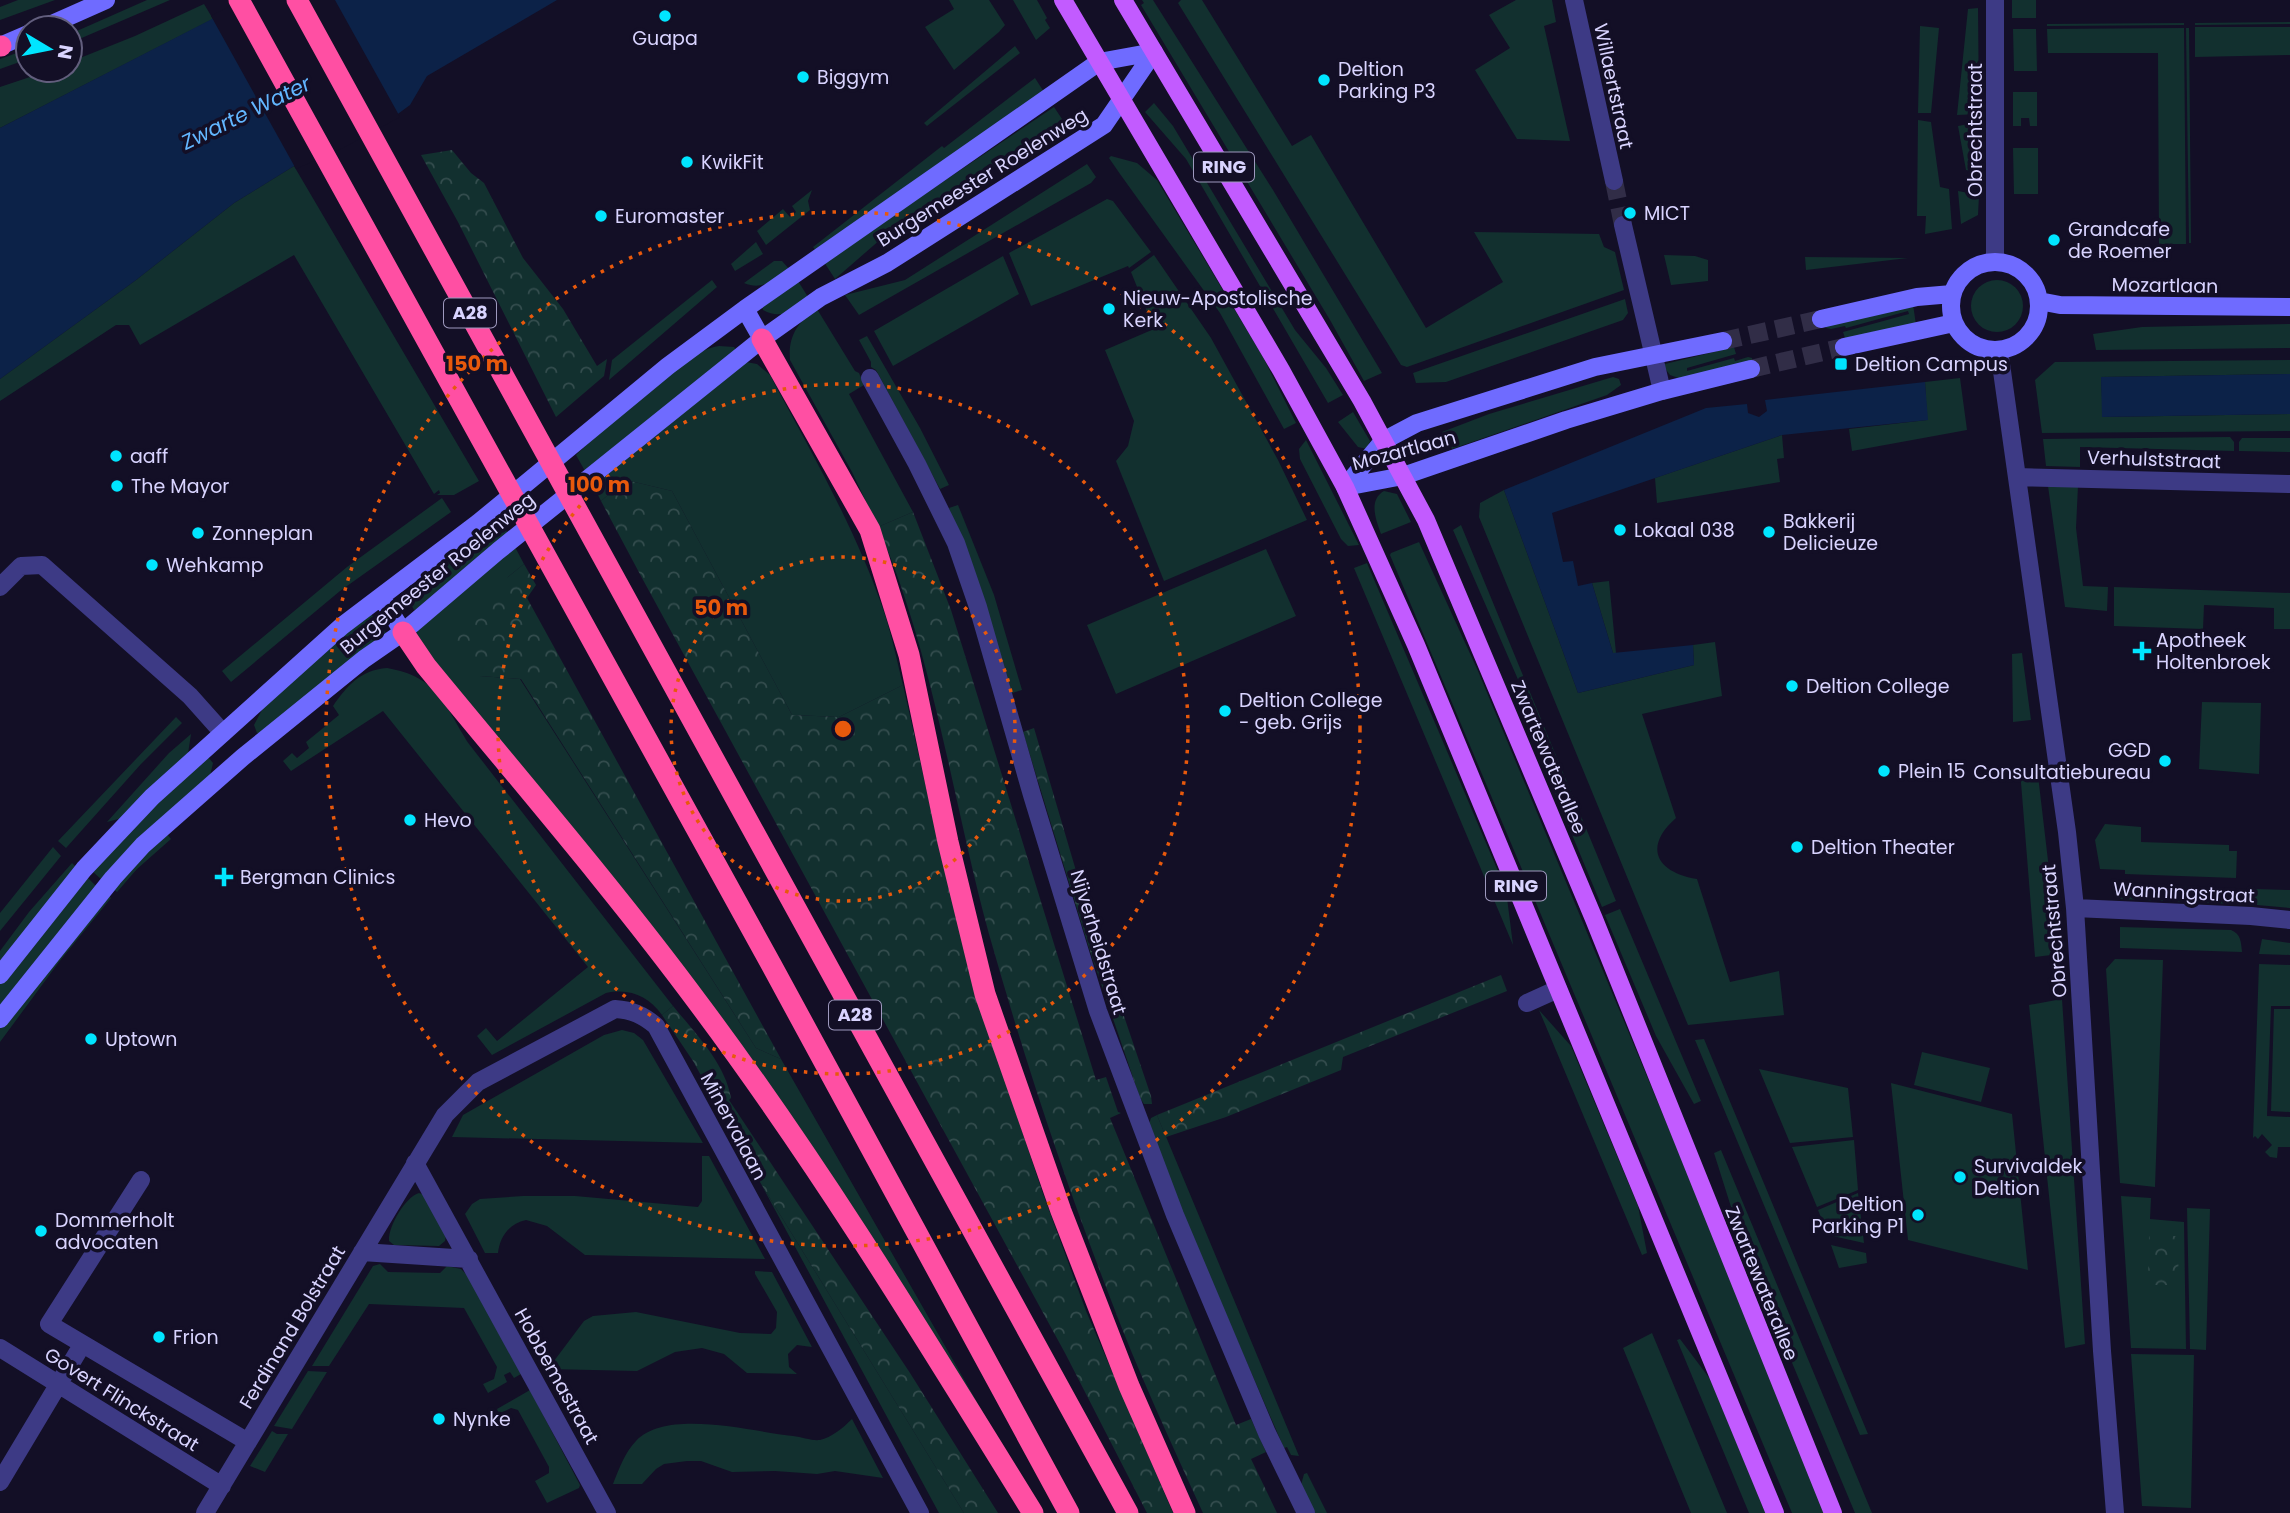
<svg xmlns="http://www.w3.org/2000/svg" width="2290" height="1513" font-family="Poppins,sans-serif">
	<defs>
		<pattern id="forest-crowns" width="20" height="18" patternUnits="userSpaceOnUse" patternTransform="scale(1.75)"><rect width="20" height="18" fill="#12302f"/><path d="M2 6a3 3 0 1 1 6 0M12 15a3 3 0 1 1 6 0" fill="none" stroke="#344d4e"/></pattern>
	</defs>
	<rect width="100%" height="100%" fill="#130f26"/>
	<!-- green -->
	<path fill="#12302f" d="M18,0H55L0,20V7Z
		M147,0H170L70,43V34Z
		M949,0H989L1005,25L999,32L954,70L925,27L954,9Z
		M1013,0H1037L1047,18L1045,20L1050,28L1036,40Z
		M1142,0H1153L1273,190L1382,373L1364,381L1330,320L1141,5L1144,3Z
		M1181,0H1202L1292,146L1311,135L1426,328L1503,282L1474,232L1599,234L1604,247L1615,252L1624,290L1407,367L1401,365L1178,3Z
		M1516,0H1552L1556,22L1544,26L1570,141L1517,139L1475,70L1510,48L1489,15Z
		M2012,0H2036V18H2012Z
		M204,4L213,19L0,128V87L45,72L48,78L53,76L52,70H70V62L135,36Z
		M1978,8L1979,114L1957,115L1968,9Z
		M2290,22V24L2195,25V23Z
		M2184,23V25L2047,26V24Z
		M1920,26L1939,28L1931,113H1918Z
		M2290,27V55L2195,57V27Z
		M2184,28L2186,244H2159L2158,53H2048L2047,29Z
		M2186,28H2189L2191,243H2189Z
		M2013,29H2036L2037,71H2014Z
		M1015,46L1020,53L927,126L924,123Z
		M28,49V59L0,69V59Z
		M1035,78L1044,92L817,252L813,247L942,146L944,148Z
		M2013,92H2037V126H2030L2029,118H2021V126H2013Z
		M1154,103L1173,126L1295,330L1326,368L1343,395L1328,403L1186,159L1145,112Z
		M1054,107L1064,122L881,239L835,279L824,262Z
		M1918,120L1931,122L1940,187L1949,189L1952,229L1925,234L1926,216H1917Z
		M1979,122V172L1966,170L1958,126Z
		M2013,148H2038V194H2014Z
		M1111,156L1137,163L1157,180L1263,357L1296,423L1284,429L1220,313L1120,174L1109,158Z
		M1087,164L1096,177L1091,183L859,315L845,295L905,280Z
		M294,166L479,481L454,495H437L440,493L439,490L434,494L294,255L140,345L129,325H116L0,401V379L136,280L234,203Z
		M812,190L808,201L810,210L766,245L757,231L783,209L790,217L796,212L792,206Z
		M1958,191L1979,195L1978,215L1961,224Z
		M1107,199L1113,201L1151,252L1129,268L1128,266L1031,306L1009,253Z
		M756,242L763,254L735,271L731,264Z
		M1154,255L1211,338L1278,460L1307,520L1164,581L1116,461L1128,446L1134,421L1105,350L1154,329L1131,272Z
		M1664,255L1695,256L1708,260V281L1671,285Z
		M1003,256L1019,294L893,366L874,331Z
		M1805,257L1908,258L1806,270Z
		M774,261H782L790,270C775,279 763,291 744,283Z
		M712,280L717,287L609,380L612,360Z
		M1971 306a26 26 0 1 1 52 0a26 26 0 1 1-52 0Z
		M798,281L808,297C793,309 783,321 763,310L762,307Z
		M1625,299L1628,313L1623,320L1446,382L1416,383L1413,373Z
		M1913,304L1916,325L1846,341L1843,332L1909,314L1908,311L1846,328L1845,326L1831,329L1826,328L1825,325Z
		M817,309L855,371L859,373L864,385L849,394L913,512L878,527L852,472L790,360C788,337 797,322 817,309Z
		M2290,324V348L2096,350L2093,334L2142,327Z
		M867,336L920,428L949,485L940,489L876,370L871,367V362L859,340Z
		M719,346L734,347L736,350L585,471L576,455C609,425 676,353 719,346Z
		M1734,347L1736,354L1687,368V371L1734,358L1735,361L1748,357L1752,358L1753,363L1681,379L1670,375L1664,367L1665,364Z
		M2290,360V374L2101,377L2103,417L2290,414V431L2042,433L2035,380L2055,362Z
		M746,362L757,364L770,375C811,452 856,529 884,612C892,636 897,661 903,685L839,717L792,715L672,491L626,480L601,501L592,483Z
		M1613,377L1619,379L1621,385L1607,395L1452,449L1442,432L1489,414Z
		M1960,378L1967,430L1852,451L1849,429L1927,420L1925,382Z
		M1353,412L1370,441L1367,449L1358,447L1338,422Z
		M1782,435L1784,458L1777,459L1780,482L1657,503L1655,478Z
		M2230,437L2234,442V451L2080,447V467L2046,466L2043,439Z
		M2242,438H2290V452L2239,451V442Z
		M1306,440L1359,545L1348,546L1341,539L1300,459L1299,449Z
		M2048,486H2078L2076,528L2083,586L2108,587L2107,611L2065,607Z
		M1504,490L1578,693L1694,665L1693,645L1715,642L1722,696L1642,714L1676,818C1643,847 1656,872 1697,879L1730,982L1779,971L1784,1015L1688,1025L1479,517L1480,503Z
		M1384,491L1397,494L1411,522L1381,534C1376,520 1368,500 1384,491Z
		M442,498L451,512L340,591L231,682L222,671L347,567Z
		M958,505L994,595L1022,690L1012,693L949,508Z
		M500,518L508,534L418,609L414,610L412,606C419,576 475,539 500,518Z
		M1461,525L1616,901L1602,907L1549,779L1523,691L1453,530Z
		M1419,542L1478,671L1829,1513H1792L1390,555L1391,553Z
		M515,547L524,564L508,577L480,676L520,679L756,1048L781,1059L1005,1451L894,1276L419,646L416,635L419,628Z
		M1266,549L1296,616L1116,694L1087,625Z
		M1367,563L1506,890L1513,945L1354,568Z
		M1609,581L1616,653H1613L1592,583Z
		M2114,587L2290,593V629H2274V608L2204,605L2203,629L2114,626Z
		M369,614H371L387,634L259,733H257L254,725L264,706Z
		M2022,653L2031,720L2013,722L2012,654Z
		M387,668C439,677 444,705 469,744L673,1006L662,1015C648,996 630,988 606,993L492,1055L477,1036L486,1028L497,1041L588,967L383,711L291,771L283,761L292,753L297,758L309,748L306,742L339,715L333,706C347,686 360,670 387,668Z
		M2202,702L2261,703L2259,774L2199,769Z
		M176,717L182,723L141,764L66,848L58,841Z
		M191,734L188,754L126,817L107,822L169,753Z
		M208,757L213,763L210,776L102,880L92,871L139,820Z
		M2037,767L2059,954L2035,957L2020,770Z
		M2105,824L2141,827V842L2229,845V851H2237L2236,878L2125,874V870L2100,869L2095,840Z
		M167,834L171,839L137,869L117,892L112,888L134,863Z
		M53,847L61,856L0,931V913Z
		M72,863L76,867L0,963V951L29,912Z
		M87,877L96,886L0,1008V983Z
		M2120,884L2236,889V900L2233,904L2120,899Z
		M2255,889L2290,890V908L2257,905L2254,901Z
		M108,895L111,898L59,962L0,1042V1028L53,958Z
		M1620,909L1701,1101L1694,1104L1656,1036L1605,915Z
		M2120,927L2231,930C2241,934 2241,942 2242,952L2120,948Z
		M2262,939L2290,943V955L2259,954Z
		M2115,959L2163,960L2155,1187L2120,1183L2106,969Z
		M2259,964L2290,965V1006H2271L2267,1116L2290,1117V1147H2278L2277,1158L2270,1157L2265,1152L2272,1145L2262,1134L2258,1139L2255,1136L2253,1138Z
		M2062,999L2085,1344L2065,1348L2029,1005Z
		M2274,1009H2290V1112L2271,1111Z
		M1539,1010L1571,1046L1638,1206L1647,1253L1642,1255Z
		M622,1030L634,1033L643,1040L703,1143L452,1137L463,1115L604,1035Z
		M1704,1039L1868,1434L1860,1435L1695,1040Z
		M1922,1052L1990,1068L1981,1102L1914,1085Z
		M1759,1069L1848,1088L1853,1137L1790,1143Z
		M1891,1083L2012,1114L2028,1270L1908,1240Z
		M1157,1115L1299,1456L1291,1455L1287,1447L1284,1448L1181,1211L1149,1124L1151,1118Z
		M1854,1140L1858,1190L1817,1207L1792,1147Z
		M1721,1150L1872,1513H1855L1744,1248L1714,1153Z
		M702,1156H709L765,1259L585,1255L547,1226L526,1220C509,1224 500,1236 498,1253H485L465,1214L472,1204L480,1199L523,1196H575L698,1207L702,1201Z
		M760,1182L964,1513H939Z
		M419,1193L424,1195L446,1236L445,1241L439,1246L394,1245L389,1241C388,1227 405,1197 419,1193Z
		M1858,1193L1864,1243L1828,1235L1818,1210Z
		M2121,1196L2151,1198L2150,1219L2184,1222L2186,1349L2131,1348Z
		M2187,1208L2210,1209L2206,1350L2190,1349Z
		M1831,1245L1866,1253L1867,1263L1839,1268Z
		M380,1264L388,1272L440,1273L447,1266L461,1269L468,1276L521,1374L514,1378L510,1372L504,1375L507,1382L488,1393L483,1384L494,1379L497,1367L464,1308L369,1304L329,1366H312L373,1266Z
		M755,1271L772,1272L812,1347L797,1345L788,1354L789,1367L797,1374L747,1373L724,1354L702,1348L675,1352L637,1371L548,1369L584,1321L593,1316L636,1312L740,1333L771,1334L776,1328L777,1312L755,1274Z
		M1652,1333L1727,1513H1691L1623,1348Z
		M1680,1339L1710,1379L1766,1513H1749L1677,1340Z
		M2131,1354L2194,1355L2191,1508L2142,1506Z
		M308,1371L327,1372L292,1429L274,1426Z
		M530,1390L580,1485L579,1488L547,1503L535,1481L549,1473V1467L518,1410L511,1408L499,1414L497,1409Z
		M852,1419L883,1478L835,1471L817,1474L775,1471L732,1472L701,1461H687L664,1464L656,1469L642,1484H613C619,1469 625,1452 636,1441C667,1408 753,1432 793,1436C802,1437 812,1441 820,1440C831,1438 844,1427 852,1419Z
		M272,1431L277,1434H288L265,1472L250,1466Z
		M1307,1473L1327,1513H1315L1301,1485L1304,1474Z"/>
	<!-- forest -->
	<path fill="url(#forest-crowns)" d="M452,150L471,173L484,183L523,258L563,309L597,366L607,359L604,376L556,417L458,222L421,155Z
		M626,480L672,491L792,715L839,717L903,685L936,832L992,1041L1042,1191L1086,1311L1173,1513H1147L1065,1353L642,578L601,501Z
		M913,512L951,610L1096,1080L1106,1077L1118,1112L1121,1113L1110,1118L1236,1425L1251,1419L1266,1452L1251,1459L1277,1513H1203C1171,1442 1138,1372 1111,1300C1064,1179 1024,1058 989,934C952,799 934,656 878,527Z
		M524,564L536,585L527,598L781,1059L756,1048L521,679L480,676L454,636L508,577Z
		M1034,728L1084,898L1151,1096L1152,1104H1144L1140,1098L1089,948L1023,732Z
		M1501,975L1507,991L1343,1057L1341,1070L1226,1117L1166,1137L1157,1115Z
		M673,1006C695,1033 725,1063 731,1098L729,1100L910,1373L998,1513H964L760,1182L693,1061L662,1015Z
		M2149,1236H2179L2178,1285H2148Z"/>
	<!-- water -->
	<path fill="#0c2248" d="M249,0H557L427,76L410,105L391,119L294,166L234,203L136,280L0,379V128Z
		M2290,374V414L2102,417L2101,377Z
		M1925,382L1928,420L1782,435L1552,513L1563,562L1573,561L1578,586L1592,583L1613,653L1693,645L1694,665L1578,693L1504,490L1706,408L1747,404L1748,413L1759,417L1767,411L1765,400Z"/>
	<!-- pier -->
	<path fill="#130f26" d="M241,0H335L400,117L343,148L296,169L211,16Z"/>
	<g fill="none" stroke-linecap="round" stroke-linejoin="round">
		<!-- street-tunnel -->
		<path stroke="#312d47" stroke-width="18" stroke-dasharray="18 9" stroke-linecap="butt" d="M1614,181L1623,225"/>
		<!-- secondary-tunnel -->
		<path stroke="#312d47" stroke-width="18" stroke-dasharray="18 9" stroke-linecap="butt" d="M1723,341L1821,319
			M1751,369L1844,347"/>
		<!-- street -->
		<path stroke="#3d3a85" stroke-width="18" d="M1574,0L1614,181
			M1995,0V261
			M1623,225L1662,391
			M1999,350L2067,832L2075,908L2102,1351L2115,1513
			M870,378L917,464L956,543L978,607L1032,795L1098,1011L1175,1215L1267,1433L1306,1513
			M2017,477L2290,484
			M0,587L21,566L42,565L190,696L223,733
			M2075,908L2251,916L2290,920
			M1527,1003L1558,989
			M415,1163L607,1513
			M141,1180L49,1324L248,1442
			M362,1252L469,1259
			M0,1348L222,1486
			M0,1482L82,1345
			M205,1513L445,1115L478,1082L615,1009C632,1010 643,1015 656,1026L920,1513"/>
		<!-- secondary -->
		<path stroke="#6f6bff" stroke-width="18" d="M43,28L106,0
			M0,46L28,34
			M1951 306a44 44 0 1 1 88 0a44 44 0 1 1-88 0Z
			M2039,301L2060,305L2290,307
			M745,309L762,339
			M1821,319L1917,297L1952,294
			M1844,347L1954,323
			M1345,487L1403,476L1566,420L1662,391L1751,369
			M1345,487L1383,441L1417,423L1595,367L1723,341
			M381,597L403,632
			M0,975L84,869L152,797L342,626L478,523L668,366L745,309L1099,62L1154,52
			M0,1019L113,878L143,845L243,757L364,659L403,632L498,551L762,339L821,297L887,263L1104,125L1154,52"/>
		<!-- primary -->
		<path stroke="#c25bff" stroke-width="18" d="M1063,0L1281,370L1345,487L1416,645L1775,1513
			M1123,0L1362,401L1426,520L1594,919L1833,1513"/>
		<!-- highway -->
		<path stroke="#ff4fa3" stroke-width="21" d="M239,0L772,966L1069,1513
			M297,0L1128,1513
			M0,46H1
			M762,339L870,530L909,655L948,842L985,994L1061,1211L1129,1386L1185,1513
			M403,632L426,666C518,778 613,888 699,1004C821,1167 926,1340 1033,1513"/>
	</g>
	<!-- distance rings -->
	<g fill="none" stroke="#e8590c" stroke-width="3.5" stroke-dasharray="3.5 7">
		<circle cx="843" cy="729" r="172"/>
		<circle cx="843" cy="729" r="345"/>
		<circle cx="843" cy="729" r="517"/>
	</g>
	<!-- markers -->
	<g fill="#00e5ff" stroke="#130f26" stroke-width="2.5">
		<circle cx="665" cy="16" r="7"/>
		<circle cx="803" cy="77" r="7"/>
		<circle cx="1324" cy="80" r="7"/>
		<circle cx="687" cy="162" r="7"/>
		<circle cx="1630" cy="213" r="7"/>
		<circle cx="601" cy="216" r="7"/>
		<circle cx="2054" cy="240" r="7"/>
		<circle cx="1109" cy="309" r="7"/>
		<rect x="1834" y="357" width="14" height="14" rx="3.5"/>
		<circle cx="116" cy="456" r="7"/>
		<circle cx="117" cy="486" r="7"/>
		<circle cx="1620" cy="530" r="7"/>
		<circle cx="1769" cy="532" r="7"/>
		<circle cx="198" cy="533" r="7"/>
		<circle cx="152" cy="565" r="7"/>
		<path d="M2138.5 640.5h7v7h7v7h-7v7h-7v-7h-7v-7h7z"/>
		<circle cx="1792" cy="686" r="7"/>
		<circle cx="1225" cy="711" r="7"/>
		<circle cx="2165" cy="761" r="7"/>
		<circle cx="1884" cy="771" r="7"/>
		<circle cx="410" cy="820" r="7"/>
		<circle cx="1797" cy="847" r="7"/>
		<path d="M220.5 866.5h7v7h7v7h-7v7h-7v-7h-7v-7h7z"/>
		<circle cx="91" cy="1039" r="7"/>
		<circle cx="1960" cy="1177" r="7"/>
		<circle cx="1918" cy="1215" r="7"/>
		<circle cx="41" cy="1231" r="7"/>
		<circle cx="159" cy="1337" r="7"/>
		<circle cx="439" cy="1419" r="7"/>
	</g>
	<g text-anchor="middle" stroke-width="7" stroke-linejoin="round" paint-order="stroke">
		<!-- shield labels -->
		<g fill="#130f26" stroke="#9e99be" stroke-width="2">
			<rect x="1194" y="152.5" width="60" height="29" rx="5"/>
			<rect x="444" y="298.5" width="52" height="29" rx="5"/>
			<rect x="1486" y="871.5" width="60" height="29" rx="5"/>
			<rect x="829" y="1000.5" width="52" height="29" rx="5"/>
		</g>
		<g font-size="18" font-weight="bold" fill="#d9d4ff">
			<text x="1224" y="173">RING</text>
			<text x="470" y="319">A28</text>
			<text x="1516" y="892">RING</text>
			<text x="855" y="1021">A28</text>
		</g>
		<!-- poi labels -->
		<g font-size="19" fill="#d9d4ff" stroke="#130f26" text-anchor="start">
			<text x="665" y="45" text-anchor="middle">Guapa</text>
			<text x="1338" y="76">Deltion<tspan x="1338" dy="22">Parking P3</tspan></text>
			<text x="817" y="84">Biggym</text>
			<text x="701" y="169">KwikFit</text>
			<text x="1644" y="220">MICT</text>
			<text x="615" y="223">Euromaster</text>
			<text x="2068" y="236">Grandcafe<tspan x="2068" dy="22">de Roemer</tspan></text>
			<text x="1123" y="305">Nieuw-Apostolische<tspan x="1123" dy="22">Kerk</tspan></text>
			<text x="1855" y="371">Deltion Campus</text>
			<text x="130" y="463">aaff</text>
			<text x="131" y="493">The Mayor</text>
			<text x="1783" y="528">Bakkerij<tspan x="1783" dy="22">Delicieuze</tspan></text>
			<text x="1634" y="537">Lokaal 038</text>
			<text x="212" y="540">Zonneplan</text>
			<text x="166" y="572">Wehkamp</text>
			<text x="2156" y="647">Apotheek<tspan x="2156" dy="22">Holtenbroek</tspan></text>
			<text x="1806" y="693">Deltion College</text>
			<text x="1239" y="707">Deltion College<tspan x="1239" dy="22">- geb. Grijs</tspan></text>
			<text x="2151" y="757" text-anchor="end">GGD<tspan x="2151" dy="22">Consultatiebureau</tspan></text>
			<text x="1898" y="778">Plein 15</text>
			<text x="424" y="827">Hevo</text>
			<text x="1811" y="854">Deltion Theater</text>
			<text x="240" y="884">Bergman Clinics</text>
			<text x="105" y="1046">Uptown</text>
			<text x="1974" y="1173">Survivaldek<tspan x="1974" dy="22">Deltion</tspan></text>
			<text x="1904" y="1211" text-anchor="end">Deltion<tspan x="1904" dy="22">Parking P1</tspan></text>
			<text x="55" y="1227">Dommerholt<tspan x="55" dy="22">advocaten</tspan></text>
			<text x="173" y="1344">Frion</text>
			<text x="453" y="1426">Nynke</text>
		</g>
		<!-- street labels -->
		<g font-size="19" fill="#d9d4ff" stroke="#130f26">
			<text transform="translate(1614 86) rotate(78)" y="7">Willaertstraat</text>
			<text transform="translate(1975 130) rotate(-90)" y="7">Obrechtstraat</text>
			<text transform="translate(982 177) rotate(-32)" y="7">Burgemeester Roelenweg</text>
			<text transform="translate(2165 285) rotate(1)" y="7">Mozartlaan</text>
			<text transform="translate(1404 450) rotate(-15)" y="7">Mozartlaan</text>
			<text transform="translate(2154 459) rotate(2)" y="7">Verhulststraat</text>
			<text transform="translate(437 573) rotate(-39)" y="7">Burgemeester Roelenweg</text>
			<text transform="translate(1549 757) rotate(67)" y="7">Zwartewaterallee</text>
			<text transform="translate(2184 892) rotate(3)" y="7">Wanningstraat</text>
			<text transform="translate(2054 931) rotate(-95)" y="7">Obrechtstraat</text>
			<text transform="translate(1099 942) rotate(73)" y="7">Nijverheidstraat</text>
			<text transform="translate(734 1126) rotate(62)" y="7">Minervalaan</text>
			<text transform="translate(1762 1283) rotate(68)" y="7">Zwartewaterallee</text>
			<text transform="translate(292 1327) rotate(-59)" y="7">Ferdinand Bolstraat</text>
			<text transform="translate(557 1376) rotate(61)" y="7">Hobbemastraat</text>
			<text transform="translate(122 1399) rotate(32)" y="7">Govert Flinckstraat</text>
		</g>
		<!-- water labels -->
		<g font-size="21" font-style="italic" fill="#62b6ff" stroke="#130f26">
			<text transform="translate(246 113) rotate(-26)" y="7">Zwarte Water</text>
		</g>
	</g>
	<circle cx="843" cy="729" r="10" fill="#e8590c" stroke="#130f26" stroke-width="3.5"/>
	<g font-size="21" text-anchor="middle" font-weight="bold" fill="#e8590c" stroke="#130f26" stroke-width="7" stroke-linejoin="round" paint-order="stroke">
		<text x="477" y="371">150 m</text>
		<text x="599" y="492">100 m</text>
		<text x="721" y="615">50 m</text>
	</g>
	<!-- north arrow -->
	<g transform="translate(49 49) rotate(100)"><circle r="33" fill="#130f26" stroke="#625e7d" stroke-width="2"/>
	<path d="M0-5L12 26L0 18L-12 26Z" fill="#00e5ff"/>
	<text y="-10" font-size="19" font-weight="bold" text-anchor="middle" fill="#d9d4ff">N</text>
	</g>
</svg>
